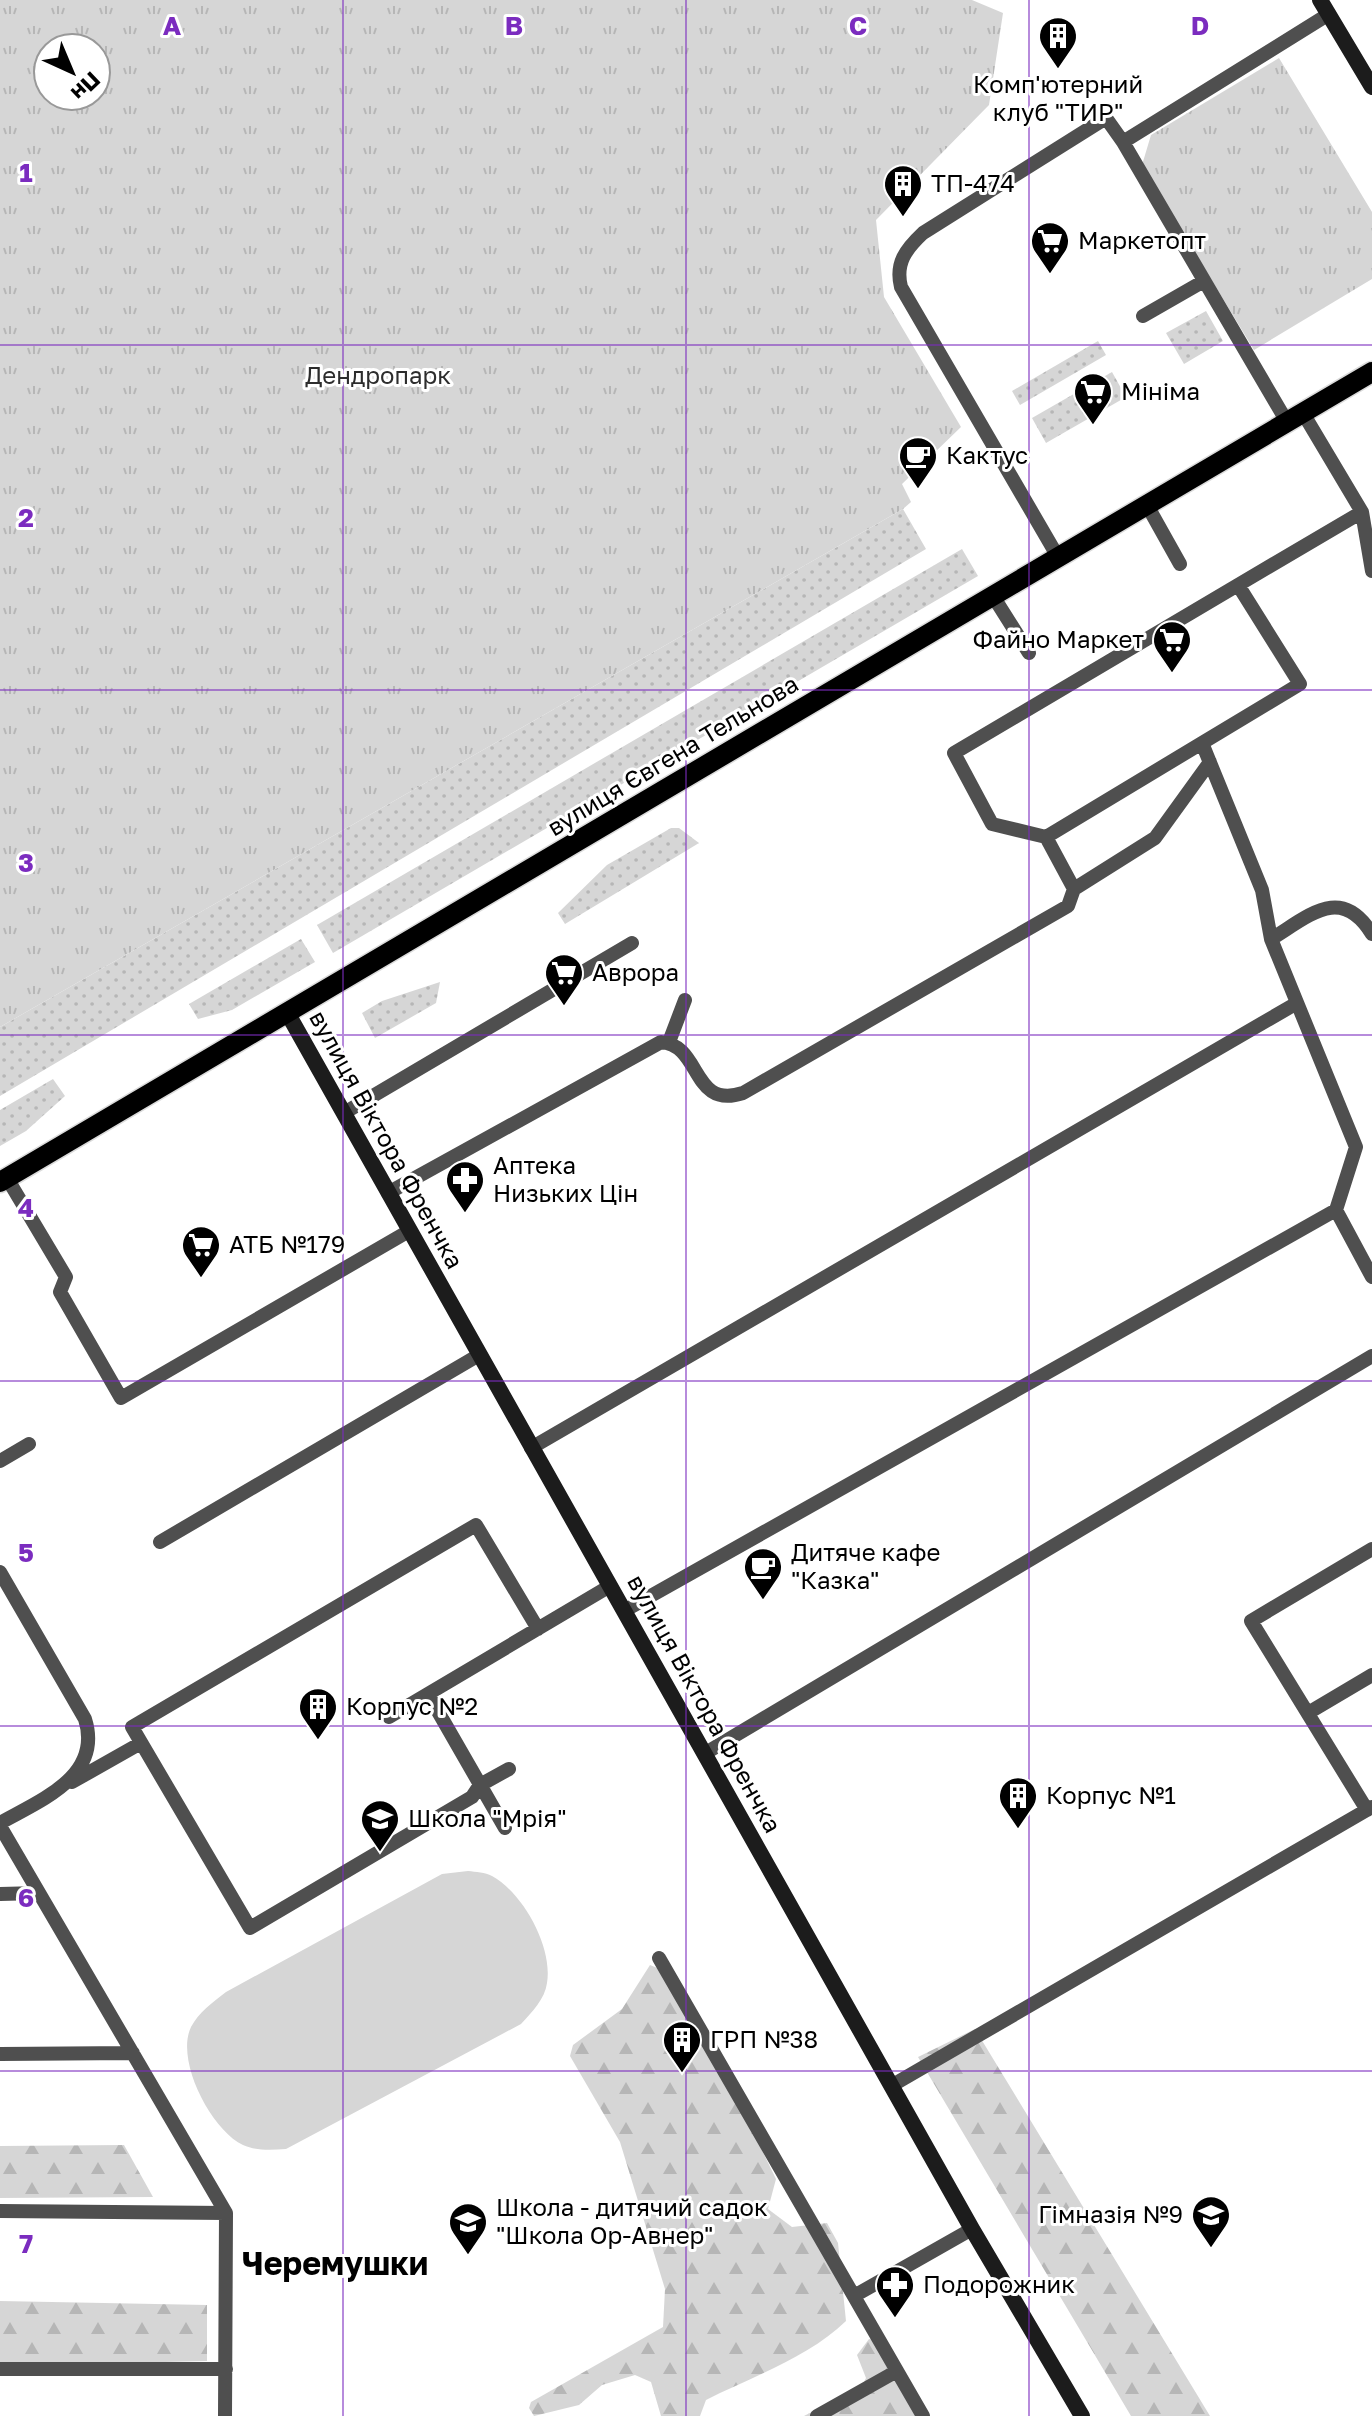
<svg xmlns="http://www.w3.org/2000/svg" width="1372" height="2416" font-family="'Golos Text',sans-serif">
	<defs>
		<pattern id="grass-dots" width="8" height="8" patternUnits="userSpaceOnUse" patternTransform="scale(2)"><rect width="8" height="8" fill="#d6d6d6"/><path d="M2 2h.1M6 6h.1" fill="none" stroke="#b6b6b6" stroke-width="1.8" stroke-linecap="round"/></pattern>
		<pattern id="forest-firs" width="22" height="20" patternUnits="userSpaceOnUse" patternTransform="scale(2)"><rect width="22" height="20" fill="#d6d6d6"/><path d="M5 1l3.5 6h-7zM16 11l3.5 6h-7z" fill="#b6b6b6"/></pattern>
		<pattern id="park-tufts" width="24" height="20" patternUnits="userSpaceOnUse" patternTransform="scale(2)"><rect width="24" height="20" fill="#d6d6d6"/><path d="M3 7l-1-3M5 7V3M7 7l1-3M15 17l-1-3M17 17v-4M19 17l1-3" fill="none" stroke="#b6b6b6"/></pattern>
	</defs>
	<rect width="100%" height="100%" fill="#fff"/>
	<!-- grass -->
	<path fill="url(#grass-dots)" d="M1206,311L1223,341L1184,364L1166,333Z
		M1098,341L1106,355L1020,405L1012,391Z
		M1112,372L1126,397L1046,443L1032,418Z
		M903,509L926,549L0,1096V1027Z
		M962,549L978,576L333,953L317,925Z
		M671,828H679L699,843L565,924L558,913L607,865Z
		M301,939L315,962L232,1010L198,1019L189,1004Z
		M440,982L436,1003L375,1038L362,1013L382,1001Z
		M53,1079L65,1096L26,1131L0,1146V1110Z"/>
	<!-- forest -->
	<path fill="url(#forest-firs)" d="M650,1965L677,1976L776,2179L768,2209L792,2227L827,2223L838,2243L846,2321C809,2357 752,2377 706,2400L700,2416H661L651,2382L635,2375L602,2385L579,2405L534,2416L529,2408L531,2402L663,2327L665,2289L620,2142L570,2056L573,2045L622,2009Z
		M975,2029L1210,2416H1131L918,2057Z
		M124,2145L153,2197L0,2198V2146Z
		M0,2301L207,2305V2361L0,2366Z
		M869,2339L887,2342L929,2416H804L862,2386L866,2378L857,2355Z"/>
	<!-- park -->
	<path fill="url(#park-tufts)" fill-rule="evenodd" d="M0,0H972L1003,13L989,105L876,220L884,297L961,427L902,484L911,502L903,509L0,1027ZM96,48V96H48V48Z
		M1279,58L1372,212V279L1254,350L1142,165L1151,135Z"/>
	<!-- garden -->
	<path fill="#d6d6d6" d="M468,1871C476,1872 485,1872 492,1876C523,1893 553,1947 547,1983C545,1999 532,2012 521,2024L286,2149C271,2150 256,2151 243,2145C211,2130 175,2060 191,2027C199,2012 212,2003 226,1992L442,1874Z"/>
	<g fill="none" stroke-linecap="round" stroke-linejoin="round">
		<defs>
			<path id="primary" d="M0,1182L1372,372"/>
		</defs>
		<!-- primary casing -->
		<use href="#primary" stroke="#dbdbdb" stroke-width="23"/>
		<!-- lane -->
		<path stroke="#4f4f4f" stroke-width="14" d="M1143,316L1204,281
			M1303,413L1362,512L1238,585L1300,684L1202,743L1262,890L1271,939L1356,1147L1336,1210L1372,1277
			M1287,422L1123,142L1329,14
			M1147,505L1180,564
			M1362,512L1372,571
			M1058,557L901,287C895,263 906,249 923,233L1106,118L1123,142
			M993,596L1029,653
			M1202,743L1046,837L1074,889L1155,838L1210,762
			M1046,837L992,824L954,753L1238,585
			M1271,939C1309,916 1341,884 1372,934
			M669,1042L685,1000
			M344,1113L632,943
			M7,1178L66,1277L60,1292L121,1398L409,1231
			M388,1193L661,1042C702,1045 691,1110 743,1093L1068,906L1074,889
			M531,1448L1297,1003
			M0,1461L29,1444
			M160,1542L479,1355
			M0,1572L85,1719C103,1776 41,1800 0,1823
			M624,1611L1336,1210
			M428,1694L505,1828
			M1308,1713L1372,1675
			M389,1717L610,1586
			M704,1754L1372,1356
			M509,1769L480,1785L472,1797L250,1928L132,1727L476,1525L538,1629
			M72,1782L141,1743
			M1367,1810L1251,1621L1372,1549
			M0,1826L226,2213L225,2416
			M0,1894L39,1893
			M659,1958L923,2416
			M0,2054L133,2053
			M891,2086L1372,1807
			M0,2211L226,2213
			M854,2296L972,2229
			M0,2369H226
			M817,2416L897,2371"/>
		<!-- secondary -->
		<path stroke="#1c1c1c" stroke-width="16" d="M1320,0L1372,87
			M288,1014L972,2229L1082,2416"/>
		<!-- primary -->
		<use href="#primary" stroke="#000" stroke-width="20"/>
	</g>
	<!-- grid -->
	<path fill="none" stroke="#7b2cbf" stroke-width="2" stroke-opacity="0.55" d="M343,0V2416M686,0V2416M1029,0V2416M0,345H1372M0,690H1372M0,1035H1372M0,1381H1372M0,1726H1372M0,2071H1372"/>
	<!-- icons -->
	<defs>
		<symbol id="building-pin" viewBox="-11 -11 22 30"><path d="M0 17L-7.5 6A9.5 9.5 0 1 1 7.5 6Z" fill="#000" stroke="#fff"/><path d="M-4-6H4V6H1V3H-1V6H-4ZM-2.5-4.3h1.7v1.8h-1.7ZM.8-4.3h1.7v1.8H.8ZM-2.5-1h1.7V.8h-1.7ZM.8-1h1.7V.8H.8Z" fill="#fff"/></symbol>
		<symbol id="supermarket-pin" viewBox="-11 -11 22 30"><path d="M0 17L-7.5 6A9.5 9.5 0 1 1 7.5 6Z" fill="#000" stroke="#fff"/><path d="M-6-5.5h2.5l.6 2H6L4.5 2H-2.5L-4.4-4H-6ZM-1.5 3.2a1.3 1.3 0 1 0 .1 0ZM3 3.2a1.3 1.3 0 1 0 .1 0Z" fill="#fff"/></symbol>
		<symbol id="cafe-pin" viewBox="-11 -11 22 30"><path d="M0 17L-7.5 6A9.5 9.5 0 1 1 7.5 6Z" fill="#000" stroke="#fff"/><path d="M-5.5-4.5H6V0H3Q3 3.5 0 3.5H-2.5Q-5.5 3.5-5.5 0ZM3-3.2v2h1.7v-2ZM-6 4.5H4V6H-6Z" fill="#fff"/></symbol>
		<symbol id="pharmacy-pin" viewBox="-11 -11 22 30"><path d="M0 17L-7.5 6A9.5 9.5 0 1 1 7.5 6Z" fill="#000" stroke="#fff"/><path d="M-2-6h4v4h4v4h-4v4h-4v-4h-4v-4h4Z" fill="#fff"/></symbol>
		<symbol id="school-pin" viewBox="-11 -11 22 30"><path d="M0 17L-7.5 6A9.5 9.5 0 1 1 7.5 6Z" fill="#000" stroke="#fff"/><path d="M0-5L7-2L0 1L-7-2ZM-4 1L0 2.5L4 1V4Q0 6-4 4Z" fill="#fff"/></symbol>
	</defs>
	<g fill-rule="evenodd">
		<use href="#building-pin" x="1036" y="14" width="44" height="60"/>
		<use href="#building-pin" x="881" y="162" width="44" height="60"/>
		<use href="#supermarket-pin" x="1028" y="219" width="44" height="60"/>
		<use href="#supermarket-pin" x="1071" y="370" width="44" height="60"/>
		<use href="#cafe-pin" x="896" y="434" width="44" height="60"/>
		<use href="#supermarket-pin" x="1150" y="618" width="44" height="60"/>
		<use href="#supermarket-pin" x="542" y="951" width="44" height="60"/>
		<use href="#pharmacy-pin" x="443" y="1158" width="44" height="60"/>
		<use href="#supermarket-pin" x="179" y="1223" width="44" height="60"/>
		<use href="#cafe-pin" x="741" y="1545" width="44" height="60"/>
		<use href="#building-pin" x="296" y="1685" width="44" height="60"/>
		<use href="#building-pin" x="996" y="1774" width="44" height="60"/>
		<use href="#school-pin" x="358" y="1797" width="44" height="60"/>
		<use href="#building-pin" x="660" y="2018" width="44" height="60"/>
		<use href="#school-pin" x="1189" y="2193" width="44" height="60"/>
		<use href="#school-pin" x="446" y="2200" width="44" height="60"/>
		<use href="#pharmacy-pin" x="873" y="2263" width="44" height="60"/>
	</g>
	<g text-anchor="middle" stroke-width="6" stroke-linejoin="round" paint-order="stroke">
		<!-- poi labels -->
		<g font-size="24" fill="#000" stroke="#fff" text-anchor="start">
			<text x="1058" y="93" text-anchor="middle">Комп'ютерний<tspan x="1058" dy="28">клуб "ТИР"</tspan></text>
			<text x="931" y="192">ТП-474</text>
			<text x="1078" y="249">Маркетопт</text>
			<text x="1121" y="400">Мініма</text>
			<text x="946" y="464">Кактус</text>
			<text x="1144" y="648" text-anchor="end">Файно Маркет</text>
			<text x="592" y="981">Аврора</text>
			<text x="493" y="1174">Аптека<tspan x="493" dy="28">Низьких Цін</tspan></text>
			<text x="229" y="1253">АТБ №179</text>
			<text x="791" y="1561">Дитяче кафе<tspan x="791" dy="28">"Казка"</tspan></text>
			<text x="346" y="1715">Корпус №2</text>
			<text x="1046" y="1804">Корпус №1</text>
			<text x="408" y="1827">Школа "Мрія"</text>
			<text x="710" y="2048">ГРП №38</text>
			<text x="496" y="2216">Школа - дитячий садок<tspan x="496" dy="28">"Школа Ор-Авнер"</tspan></text>
			<text x="1183" y="2223" text-anchor="end">Гімназія №9</text>
			<text x="923" y="2293">Подорожник</text>
		</g>
		<!-- park labels -->
		<g font-size="24" fill="#2d2d2d" stroke="#fff">
			<text x="378" y="384">Дендропарк</text>
		</g>
		<!-- street labels -->
		<g font-size="24" fill="#000" stroke="#fff">
			<text transform="translate(673 756) rotate(-31)" y="8">вулиця Євгена Тельнова</text>
			<text transform="translate(386 1140) rotate(61)" y="8">вулиця Віктора Френчка</text>
			<text transform="translate(704 1704) rotate(61)" y="8">вулиця Віктора Френчка</text>
		</g>
		<!-- district labels -->
		<g font-size="32" font-weight="bold" fill="#000" stroke="#fff">
			<text x="335" y="2275">Черемушки</text>
		</g>
	</g>
	<g font-size="26" text-anchor="middle" font-weight="bold" fill="#7b2cbf" stroke="#fff" stroke-width="6" stroke-linejoin="round" paint-order="stroke">
		<text x="172" y="35">A</text>
		<text x="514" y="35">B</text>
		<text x="858" y="35">C</text>
		<text x="1200" y="35">D</text>
		<text x="26" y="182">1</text>
		<text x="26" y="527">2</text>
		<text x="26" y="872">3</text>
		<text x="26" y="1217">4</text>
		<text x="26" y="1562">5</text>
		<text x="26" y="1907">6</text>
		<text x="26" y="2253">7</text>
	</g>
	<!-- north arrow -->
	<g transform="translate(72 72) rotate(136)"><circle r="38" fill="#ffffff" stroke="#999999" stroke-width="2"/>
	<path d="M0-6L14 30L0 20L-14 30Z" fill="#000000"/>
	<text y="-12" font-size="22" font-weight="bold" text-anchor="middle" fill="#000000">Пн</text>
	</g>
</svg>
